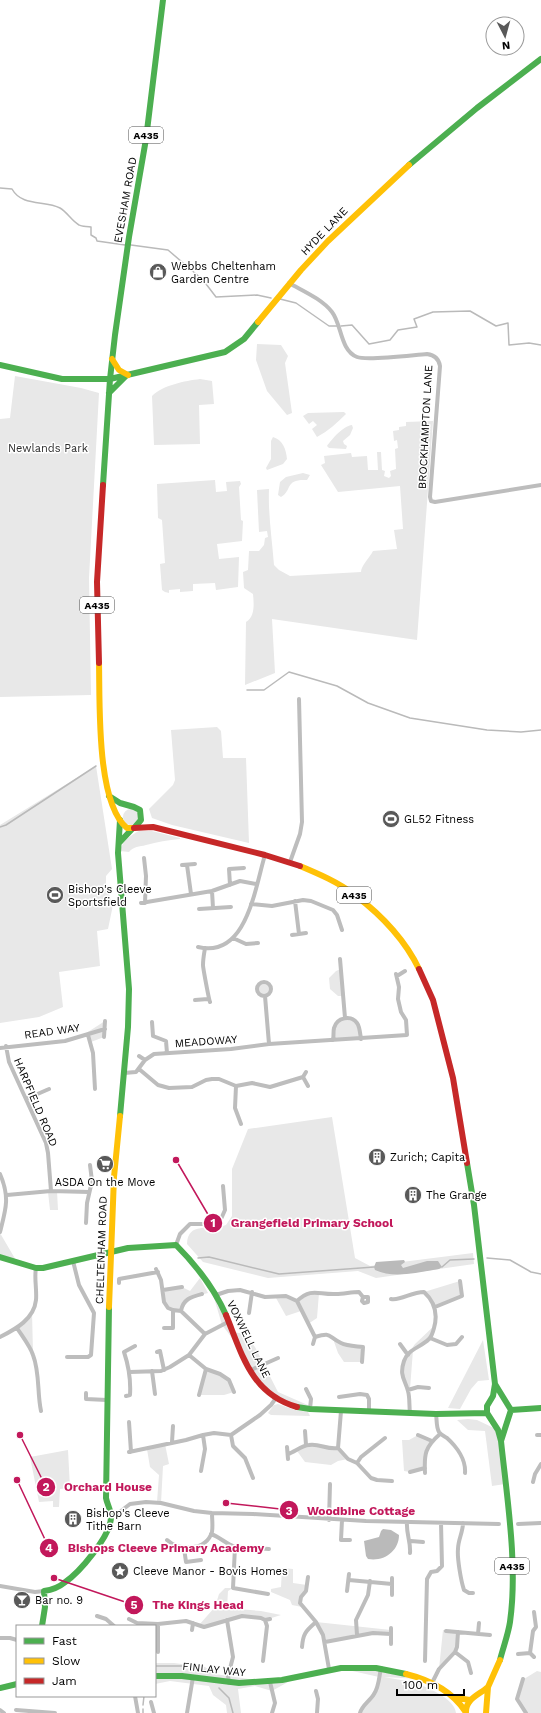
<svg xmlns="http://www.w3.org/2000/svg" width="541" height="1713" font-family="'Work Sans',sans-serif">
	<rect width="100%" height="100%" fill="#fff"/>
	<!-- green -->
	<path fill="#e8e8e8" d="M257,344L281,345L288,356L285,363L292,413L287,415L267,391L256,360Z
		M15,376L81,388L99,393L89,578L91,695L0,697V419L10,418Z
		M200,379L212,381L214,404L199,405L200,444L154,445L152,396C163,385 185,381 200,379Z
		M344,412L346,414C337,423 328,431 317,437L312,429L317,425L313,421L309,424L303,416L308,413Z
		M433,421L417,640L272,619L275,673L245,685L246,622C255,617 254,604 253,594L244,588L243,572L248,570L249,551H259L264,545L265,538L268,537L267,531L259,532L257,490L269,489C268,514 272,539 274,565L279,570L290,576L361,572C361,566 370,557 373,551L397,549L394,530L403,529L400,486L338,492L321,465L325,463L324,456L351,453L352,457L367,456L368,470H378L377,452H381L382,470L385,471L384,476L389,478L391,476L390,471L396,469L395,449L398,448L397,440L394,441L393,431L399,430V427L406,426V422Z
		M352,425L353,428L350,435L343,441L344,444L347,446L346,449L329,448L327,446C332,439 343,426 352,425Z
		M273,437C283,440 286,449 287,459L283,464L267,470L266,468L271,459V441Z
		M303,473L310,475L307,480C284,479 293,490 281,497L278,495L280,482L286,477Z
		M215,480L216,492L227,491L226,482L240,481L241,484L239,487L241,520L243,521L242,541L217,544L219,559L239,557L238,587L216,590L215,583L193,584V591L180,592V589L169,590V593L165,592L162,590L160,564L165,563L162,520L158,518L157,484Z
		M217,727L221,731L223,758H246L249,843L172,825L152,818L149,809L173,785L175,780L171,730Z
		M96,766L112,869L106,876V885L113,905L108,929L97,931L100,966L59,972L63,1007L39,1017L0,1023V825Z
		M123 817a8 8 0 1 1 16 0a8 8 0 1 1-16 0Z
		M139,831H152L180,838V839C168,840 157,842 146,845C139,847 134,846 129,852L120,851C122,841 131,835 139,831Z
		M341,969L343,996H338L330,989L329,978L336,971Z
		M257 989a7 7 0 1 1 14 0a7 7 0 1 1-14 0Z
		M341,1019L355,1021L361,1039L333,1040L334,1028Z
		M105,1021L104,1037L91,1042L88,1035L80,1037Z
		M332,1117L355,1258L370,1266L473,1253L474,1264L376,1278L358,1271L268,1278L203,1262L187,1244C188,1221 209,1231 226,1225L232,1216V1169L248,1129Z
		M57,1191L58,1210H50L48,1192Z
		M0,1233L17,1262L0,1257Z
		M200,1278L208,1293L188,1298L181,1311L173,1310L164,1302L163,1290L182,1287L190,1291Z
		M460,1281L462,1296L435,1307L424,1292Z
		M210,1284L233,1332L245,1334L255,1347L278,1392L310,1406L293,1407L262,1388L242,1351L222,1325Z
		M319,1293L317,1318L308,1324L301,1311L286,1316L276,1298L286,1296L297,1301L305,1294Z
		M32,1312L33,1353L17,1328Z
		M435,1325L430,1338L413,1350L410,1389L403,1381L404,1360L415,1344Z
		M332,1336L339,1342L363,1347L362,1362H344L338,1353Z
		M483,1340L489,1380L478,1381L471,1389L460,1409L448,1408Z
		M206,1369L229,1380L234,1392L224,1395H199Z
		M278,1404L295,1410L308,1412L310,1416L271,1415L268,1413L274,1405Z
		M468,1419L477,1420L498,1430L505,1484L492,1486L485,1431L468,1430L457,1420Z
		M418,1435L432,1441L427,1448L425,1468L410,1472L404,1471L402,1440H409Z
		M165,1444L169,1464L163,1466L161,1503L157,1502L159,1475L150,1467L147,1449Z
		M306,1445L338,1448L348,1459L338,1461L331,1465L305,1462L297,1451Z
		M68,1450L70,1488L60,1489L59,1507H53V1501L39,1502L30,1457Z
		M282,1568L293,1569V1583L307,1585L301,1597L302,1607L292,1605L290,1600L271,1592V1589L281,1587Z
		M225,1588H233L228,1591L227,1608L261,1611L281,1615L265,1620L242,1616L211,1626L199,1625L215,1607L219,1594Z
		M316,1622L391,1630V1634L373,1633L325,1642Z
		M443,1630L458,1632L457,1647L439,1669Z
		M155,1663H174L205,1667L215,1674L270,1682L295,1678L272,1691L255,1686L238,1689L241,1713H227L226,1705L213,1695L209,1686L170,1681L155,1684Z
		M357,1667L420,1679L384,1677C393,1679 403,1680 412,1682C425,1686 455,1698 456,1713H360L374,1695L379,1677L339,1668Z
		M537,1671L541,1672V1713H526L517,1698L524,1679Z"/>
	<!-- water -->
	<path fill="#bababa" d="M404,1260L405,1262L401,1265L403,1268L427,1261H438L442,1267L439,1269C419,1272 394,1279 375,1270L374,1267L376,1262Z
		M383,1529L391,1530L399,1535C399,1551 384,1562 368,1559L366,1556L364,1541L379,1537L381,1531Z"/>
	<g fill="none" stroke-linecap="round" stroke-linejoin="round">
		<!-- stream -->
		<path stroke="#bababa" stroke-width="1.5" d="M0,188L12,189C22,207 45,200 60,208C67,212 72,221 79,225C82,227 87,226 91,227V235L96,238L97,241L125,245
			M131,245L168,250L203,280L216,297L257,295L271,298
			M280,299L296,303L329,326H337
			M341,326L352,325L369,344L390,340L398,330L417,327L414,319L433,312L470,311L496,326L508,323L509,345L529,343L541,345
			M247,690H264L289,672L337,686L368,703L410,718L487,730L521,732L541,730
			M0,827L6,825L96,766
			M198,1258L209,1257L279,1274L374,1267
			M487,1258L510,1260L531,1272L541,1274
			M442,1267L450,1260L474,1259
			M155,1666H183L208,1671
			M219,1688L229,1698L233,1713
			M143,1705L144,1696
			M143,1713V1709"/>
		<!-- street -->
		<path stroke="#bdbdbd" stroke-width="4" d="M289,283C303,291 322,299 332,312C342,325 340,350 357,357C367,361 413,355 427,354C434,355 439,359 440,366L430,497L431,501L435,502L541,485
			M144,858L146,876L145,903
			M290,862L300,834L302,822L299,699
			M182,865L195,864
			M187,865L191,894
			M230,885L229,869L244,868
			M212,891L213,908
			M295,901L299,934
			M141,903L212,891L240,881L256,884
			M251,904L272,906L303,900L311,901L333,910L337,915L342,930
			M199,909L231,907
			M292,935L306,933
			M233,938L246,944L258,943
			M198,947C247,959 255,887 265,855
			M205,948C204,954 203,959 203,965C203,968 209,1000 210,1002
			M340,959L345,1018
			M397,976L405,971
			M257 989a7 7 0 1 1 14 0a7 7 0 1 1-14 0Z
			M265,996L269,1044
			M195,1000L208,999
			M152,1022L153,1036L166,1041L167,1053
			M88,1035L93,1053L95,1089
			M104,1037L105,1021
			M333,1040C334,1036 333,1032 334,1028C337,1017 351,1015 357,1023C360,1027 360,1034 361,1039
			M6,1046L9,1062L46,1143L48,1153L51,1191L7,1195
			M0,1048L65,1041L105,1029
			M139,1056L145,1060
			M139,1069L158,1085L169,1088L192,1087L206,1080L212,1079H219L236,1086L252,1083L270,1087L303,1077
			M306,1072L303,1077L308,1086
			M124,1073L136,1072L145,1060L154,1054L231,1049L269,1044L407,1035L406,1020L401,1012L398,999L399,987L396,974
			M236,1086L235,1108L241,1124
			M26,1099L49,1089
			M0,1174C10,1197 6,1209 0,1232
			M51,1191L89,1192
			M86,1223L87,1203L92,1181L90,1165
			M176,1245L180,1234L190,1224H213L221,1219L225,1210L223,1186
			M156,1269L161,1280L164,1302L168,1308L173,1310L181,1311L205,1334
			M119,1283V1279L158,1272
			M163,1290L182,1287
			M216,1295L228,1291L240,1290L265,1297L286,1296L297,1301L315,1337
			M391,1299C401,1301 411,1292 424,1292C435,1302 438,1314 434,1328C433,1332 431,1337 429,1339C420,1348 408,1349 404,1361C399,1376 405,1379 408,1391C410,1398 409,1406 410,1413
			M297,1301C312,1287 318,1295 336,1294C344,1294 351,1292 359,1292L363,1297L362,1301L364,1303L368,1302V1297H363
			M435,1307L462,1296L460,1281
			M181,1311C183,1299 191,1297 202,1294
			M249,1313L252,1292
			M17,1328C22,1336 30,1346 33,1355C40,1373 37,1393 41,1411
			M164,1328H173V1310
			M0,1337C16,1329 34,1319 36,1300C37,1289 34,1278 36,1268
			M430,1338L447,1345L456,1344L462,1337
			M313,1344L315,1337C332,1332 327,1336 341,1343C347,1346 355,1346 363,1347L362,1362
			M400,1344L408,1355
			M157,1352L160,1351L164,1370
			M189,1355L206,1369L220,1374L229,1380L234,1392
			M67,1357H88L91,1355L94,1313L79,1285L73,1261
			M251,1370L278,1358
			M152,1371L155,1394
			M130,1372L161,1371L170,1367L189,1355L205,1334L228,1322
			M306,1389L311,1399L310,1409
			M408,1390L418,1387L429,1388
			M86,1393V1399L107,1400
			M199,1395L206,1369
			M126,1396L130,1395C131,1379 129,1367 124,1352L135,1346
			M339,1397L360,1394L367,1395L369,1399V1411
			M341,1411L338,1448L348,1459L357,1463L371,1478L377,1480L392,1481
			M436,1414C437,1420 436,1427 439,1432C441,1435 444,1436 447,1438C457,1447 466,1460 465,1473
			M129,1422L131,1452
			M305,1431L306,1445
			M231,1435L233,1446L245,1458L253,1478
			M418,1435L432,1441
			M537,1435H541
			M172,1442L173,1426
			M287,1447L288,1459
			M129,1452L186,1440L203,1435L214,1433L231,1435L260,1415L271,1405L276,1398
			M288,1454C294,1452 303,1445 309,1445C319,1443 327,1450 338,1448
			M357,1463L361,1457L385,1438
			M201,1471L205,1449L203,1435
			M410,1472L425,1468
			M425,1473C424,1454 425,1447 440,1434
			M533,1482L535,1474L541,1464
			M111,1516L117,1514L130,1504L146,1502L161,1503L194,1511L212,1513L253,1514L366,1521L499,1524
			M329,1520L330,1484
			M342,1520L341,1540H350
			M407,1522C406,1534 411,1542 410,1553
			M463,1523C463,1532 458,1540 458,1549C457,1558 461,1581 464,1590L469,1593H473
			M518,1524L541,1523
			M211,1534C220,1537 226,1544 235,1547L233,1588L268,1594
			M167,1540C179,1551 206,1551 212,1532C213,1526 212,1519 212,1513
			M411,1541L423,1542
			M235,1547L269,1549
			M184,1548L186,1562L201,1560
			M308,1577L306,1591L301,1597L300,1603L316,1622L323,1635L329,1669
			M392,1578V1595
			M349,1580L392,1584
			M0,1586L35,1592L44,1591
			M347,1591L349,1574
			M97,1616L106,1619L114,1626
			M129,1619L137,1623L158,1624L186,1621L204,1627L242,1616L261,1618L265,1620L270,1619
			M227,1620L233,1657L228,1676L229,1683
			M158,1624V1652
			M391,1628V1644
			M192,1630L193,1623
			M446,1631L490,1635
			M478,1634L479,1623
			M357,1635L356,1620L368,1595L370,1581
			M0,1638H10L17,1640
			M325,1642L373,1633L391,1634
			M302,1647C303,1633 306,1631 316,1622
			M455,1652L468,1662L471,1673
			M530,1653L534,1657
			M518,1654L530,1653L533,1631L536,1627L534,1612
			M263,1661L267,1626L265,1620
			M425,1661L427,1579L431,1572L437,1571L442,1566L441,1523
			M523,1679L517,1699L526,1713
			M270,1682L275,1703L272,1713
			M432,1683L439,1669L455,1652L457,1647L458,1632
			M316,1691L318,1699L317,1713
			M135,1696L138,1713
			M151,1702L154,1713
			M0,1710L4,1713
			M16,1710L55,1713
			M187,1713L193,1677
			M360,1713C362,1705 370,1701 374,1694C379,1687 379,1677 381,1668"/>
		<!-- fast -->
		<path stroke="#4caf50" stroke-width="6" d="M409,165L477,108L541,59
			M0,365L62,379H110L225,352L244,339L258,322
			M109,393L126,376
			M103,485L110,379L115,335L129,237L146,139L163,0
			M109,796L120,803L134,807L140,810L141,820L135,827
			M119,843L133,828
			M120,1116L128,1027L129,989L118,853L120,820
			M467,1163L474,1205L495,1384L493,1396L487,1406V1413L498,1430L501,1441C507,1498 518,1566 510,1622C508,1635 503,1648 500,1660
			M0,1257L36,1268H43L128,1248L176,1245C197,1266 214,1288 226,1315
			M495,1384L511,1410L501,1441
			M297,1407L310,1409L436,1414L487,1413
			M511,1410L541,1408
			M42,1626L45,1607L44,1591C51,1590 58,1588 64,1583C79,1573 112,1535 111,1516C111,1510 107,1504 106,1498L109,1307
			M155,1676H182L239,1683L282,1680L341,1668H376L406,1674
			M0,1688L17,1684"/>
		<!-- slow -->
		<path stroke="#ffc107" stroke-width="6" d="M258,322L301,270L328,241L409,165
			M112,359L119,370L128,375
			M99,663C100,702 96,803 127,828H134
			M300,866C319,874 338,882 355,895C380,914 405,940 419,969
			M109,1307L114,1177L120,1116
			M406,1674C430,1680 451,1690 465,1711
			M457,1698L470,1700
			M466,1713C465,1699 479,1695 488,1687
			M486,1713L488,1687L500,1660"/>
		<!-- jam -->
		<path stroke="#c62828" stroke-width="6" d="M99,663L97,582L103,485
			M134,828L153,827L265,855L300,866
			M419,969L433,1000L453,1078L467,1163
			M226,1315C242,1354 251,1394 297,1407"/>
	</g>
	<!-- icons -->
	<defs>
		<symbol id="shop-disc" viewBox="-11 -11 22 22"><circle r="9.5" fill="#595959" stroke="#fff"/><path d="M-5-2.5h2.3a2.7 3.5 0 0 1 5.4 0H5L5.5 6h-11ZM-1.5-2.5h3a1.5 2.3 0 0 0-3 0Z" fill="#fff"/></symbol>
		<symbol id="stadium-disc" viewBox="-11 -11 22 22"><circle r="9.5" fill="#595959" stroke="#fff"/><path d="M0-5a6.5 5 0 1 0 0 10a6.5 5 0 1 0 0-10ZM-3.5-1.8h7v3.6h-7Z" fill="#fff"/></symbol>
		<symbol id="building-disc" viewBox="-11 -11 22 22"><circle r="9.5" fill="#595959" stroke="#fff"/><path d="M-4-6H4V6H1V3H-1V6H-4ZM-2.5-4.3h1.7v1.8h-1.7ZM.8-4.3h1.7v1.8H.8ZM-2.5-1h1.7V.8h-1.7ZM.8-1h1.7V.8H.8Z" fill="#fff"/></symbol>
		<symbol id="supermarket-disc" viewBox="-11 -11 22 22"><circle r="9.5" fill="#595959" stroke="#fff"/><path d="M-6-5.5h2.5l.6 2H6L4.5 2H-2.5L-4.4-4H-6ZM-1.5 3.2a1.3 1.3 0 1 0 .1 0ZM3 3.2a1.3 1.3 0 1 0 .1 0Z" fill="#fff"/></symbol>
		<symbol id="sight-disc" viewBox="-11 -11 22 22"><circle r="9.5" fill="#595959" stroke="#fff"/><path d="M0-6L1.8-2.2L6-1.7L2.9 1.2L3.7 5.4L0 3.3L-3.7 5.4L-2.9 1.2L-6-1.7L-1.8-2.2Z" fill="#fff"/></symbol>
		<symbol id="bar-disc" viewBox="-11 -11 22 22"><circle r="9.5" fill="#595959" stroke="#fff"/><path d="M-6-5H6L.8 .8V4.5H3.5V6h-7V4.5H-.8V.8Z" fill="#fff"/></symbol>
	</defs>
	<g fill-rule="evenodd">
		<use href="#shop-disc" x="148" y="262" width="20" height="20"/>
		<use href="#stadium-disc" x="381" y="809" width="20" height="20"/>
		<use href="#stadium-disc" x="45" y="885" width="20" height="20"/>
		<use href="#building-disc" x="367" y="1147" width="20" height="20"/>
		<use href="#supermarket-disc" x="95" y="1154" width="20" height="20"/>
		<use href="#building-disc" x="403" y="1185" width="20" height="20"/>
		<use href="#building-disc" x="63" y="1509" width="20" height="20"/>
		<use href="#sight-disc" x="110" y="1561" width="20" height="20"/>
		<use href="#bar-disc" x="12" y="1590" width="20" height="20"/>
	</g>
	<g text-anchor="middle" stroke-width="3" stroke-linejoin="round" paint-order="stroke">
		<!-- shield labels -->
		<g fill="#fff" stroke="#4c4c4c" stroke-width="1">
			<rect x="129" y="127" width="34" height="16" rx="3"/>
			<rect x="80" y="597" width="34" height="16" rx="3"/>
			<rect x="337" y="887" width="34" height="16" rx="3"/>
			<rect x="495" y="1558" width="34" height="16" rx="3"/>
		</g>
		<g font-size="10" font-weight="bold" fill="#000">
			<text x="146" y="139">A435</text>
			<text x="97" y="609">A435</text>
			<text x="354" y="899">A435</text>
			<text x="512" y="1570">A435</text>
		</g>
		<!-- street labels -->
		<g font-size="11" fill="#000" stroke="#fff">
			<text transform="translate(125 200) rotate(-80)" y="4">EVESHAM ROAD</text>
			<text transform="translate(324 231) rotate(-46)" y="4">HYDE LANE</text>
			<text transform="translate(425 427) rotate(-87)" y="4">BROCKHAMPTON LANE</text>
			<text transform="translate(52 1031) rotate(-8)" y="4">READ WAY</text>
			<text transform="translate(206 1041) rotate(-4)" y="4">MEADOWAY</text>
			<text transform="translate(36 1102) rotate(67)" y="4">HARPFIELD ROAD</text>
			<text transform="translate(101 1250) rotate(-88)" y="4">CHELTENHAM ROAD</text>
			<text transform="translate(249 1339) rotate(64)" y="4">VOXWELL LANE</text>
			<text transform="translate(214 1669) rotate(6)" y="4">FINLAY WAY</text>
		</g>
		<!-- poi labels -->
		<g font-size="11" fill="#000" stroke="#fff" text-anchor="start">
			<text x="171" y="270">Webbs Cheltenham<tspan x="171" dy="13">Garden Centre</tspan></text>
			<text x="404" y="823">GL52 Fitness</text>
			<text x="68" y="893">Bishop's Cleeve<tspan x="68" dy="13">Sportsfield</tspan></text>
			<text x="390" y="1161">Zurich; Capita</text>
			<text x="105" y="1186" text-anchor="middle">ASDA On the Move</text>
			<text x="426" y="1199">The Grange</text>
			<text x="86" y="1517">Bishop's Cleeve<tspan x="86" dy="13">Tithe Barn</tspan></text>
			<text x="133" y="1575">Cleeve Manor - Bovis Homes</text>
			<text x="35" y="1604">Bar no. 9</text>
		</g>
		<!-- park labels -->
		<g font-size="11" fill="#2d2d2d" stroke="#fff">
			<text x="48" y="452">Newlands Park</text>
		</g>
	</g>
	<!-- callouts -->
	<path fill="none" stroke="#c2185b" stroke-width="1.5" d="M176 1160L213 1223M20 1435L46 1487M226 1503L289 1510M17 1480L49 1548M54 1578L134 1605"/>
	<g fill="#c2185b" stroke="#fff" stroke-width="1.5">
		<circle cx="176" cy="1160" r="4"/>
		<circle cx="20" cy="1435" r="4"/>
		<circle cx="226" cy="1503" r="4"/>
		<circle cx="17" cy="1480" r="4"/>
		<circle cx="54" cy="1578" r="4"/>
		<circle cx="213" cy="1223" r="10"/>
		<circle cx="46" cy="1487" r="10"/>
		<circle cx="289" cy="1510" r="10"/>
		<circle cx="49" cy="1548" r="10"/>
		<circle cx="134" cy="1605" r="10"/>
	</g>
	<g font-size="12" text-anchor="middle" font-weight="bold" fill="#fff">
		<text x="213" y="1227">1</text>
		<text x="46" y="1491">2</text>
		<text x="289" y="1515">3</text>
		<text x="49" y="1552">4</text>
		<text x="134" y="1609">5</text>
	</g>
	<g font-size="12" text-anchor="middle" font-weight="bold" fill="#c2185b" stroke="#fff" stroke-width="3" stroke-linejoin="round" paint-order="stroke">
		<text x="312" y="1227">Grangefield Primary School</text>
		<text x="108" y="1491">Orchard House</text>
		<text x="361" y="1515">Woodbine Cottage</text>
		<text x="166" y="1552">Bishops Cleeve Primary Academy</text>
		<text x="198" y="1609">The Kings Head</text>
	</g>
	<!-- legend -->
	<rect x="16" y="1625" width="140" height="72" fill="#ffffff" stroke="#999999"/>
	<rect x="24" y="1638" width="20" height="6" fill="#4caf50" stroke="#999999"/>
	<text x="52" y="1645" font-size="12" fill="#000000">Fast</text>
	<rect x="24" y="1658" width="20" height="6" fill="#ffc107" stroke="#999999"/>
	<text x="52" y="1665" font-size="12" fill="#000000">Slow</text>
	<rect x="24" y="1678" width="20" height="6" fill="#c62828" stroke="#999999"/>
	<text x="52" y="1685" font-size="12" fill="#000000">Jam</text>
	<!-- north arrow -->
	<g transform="translate(505 36) rotate(174)"><circle r="19" fill="#ffffff" stroke="#999999"/>
	<path d="M0-3L7 15L0 10L-7 15Z" fill="#595959"/>
	<text y="-6" font-size="11" font-weight="bold" text-anchor="middle" fill="#000000">N</text>
	</g>
	<!-- scale -->
	<path d="M397 1689v6h67v-6" fill="none" stroke="#000000" stroke-width="2"/>
	<text x="403" y="1689" font-size="12" fill="#000000" stroke="#ffffff" stroke-width="3" paint-order="stroke">100 m</text>
</svg>
